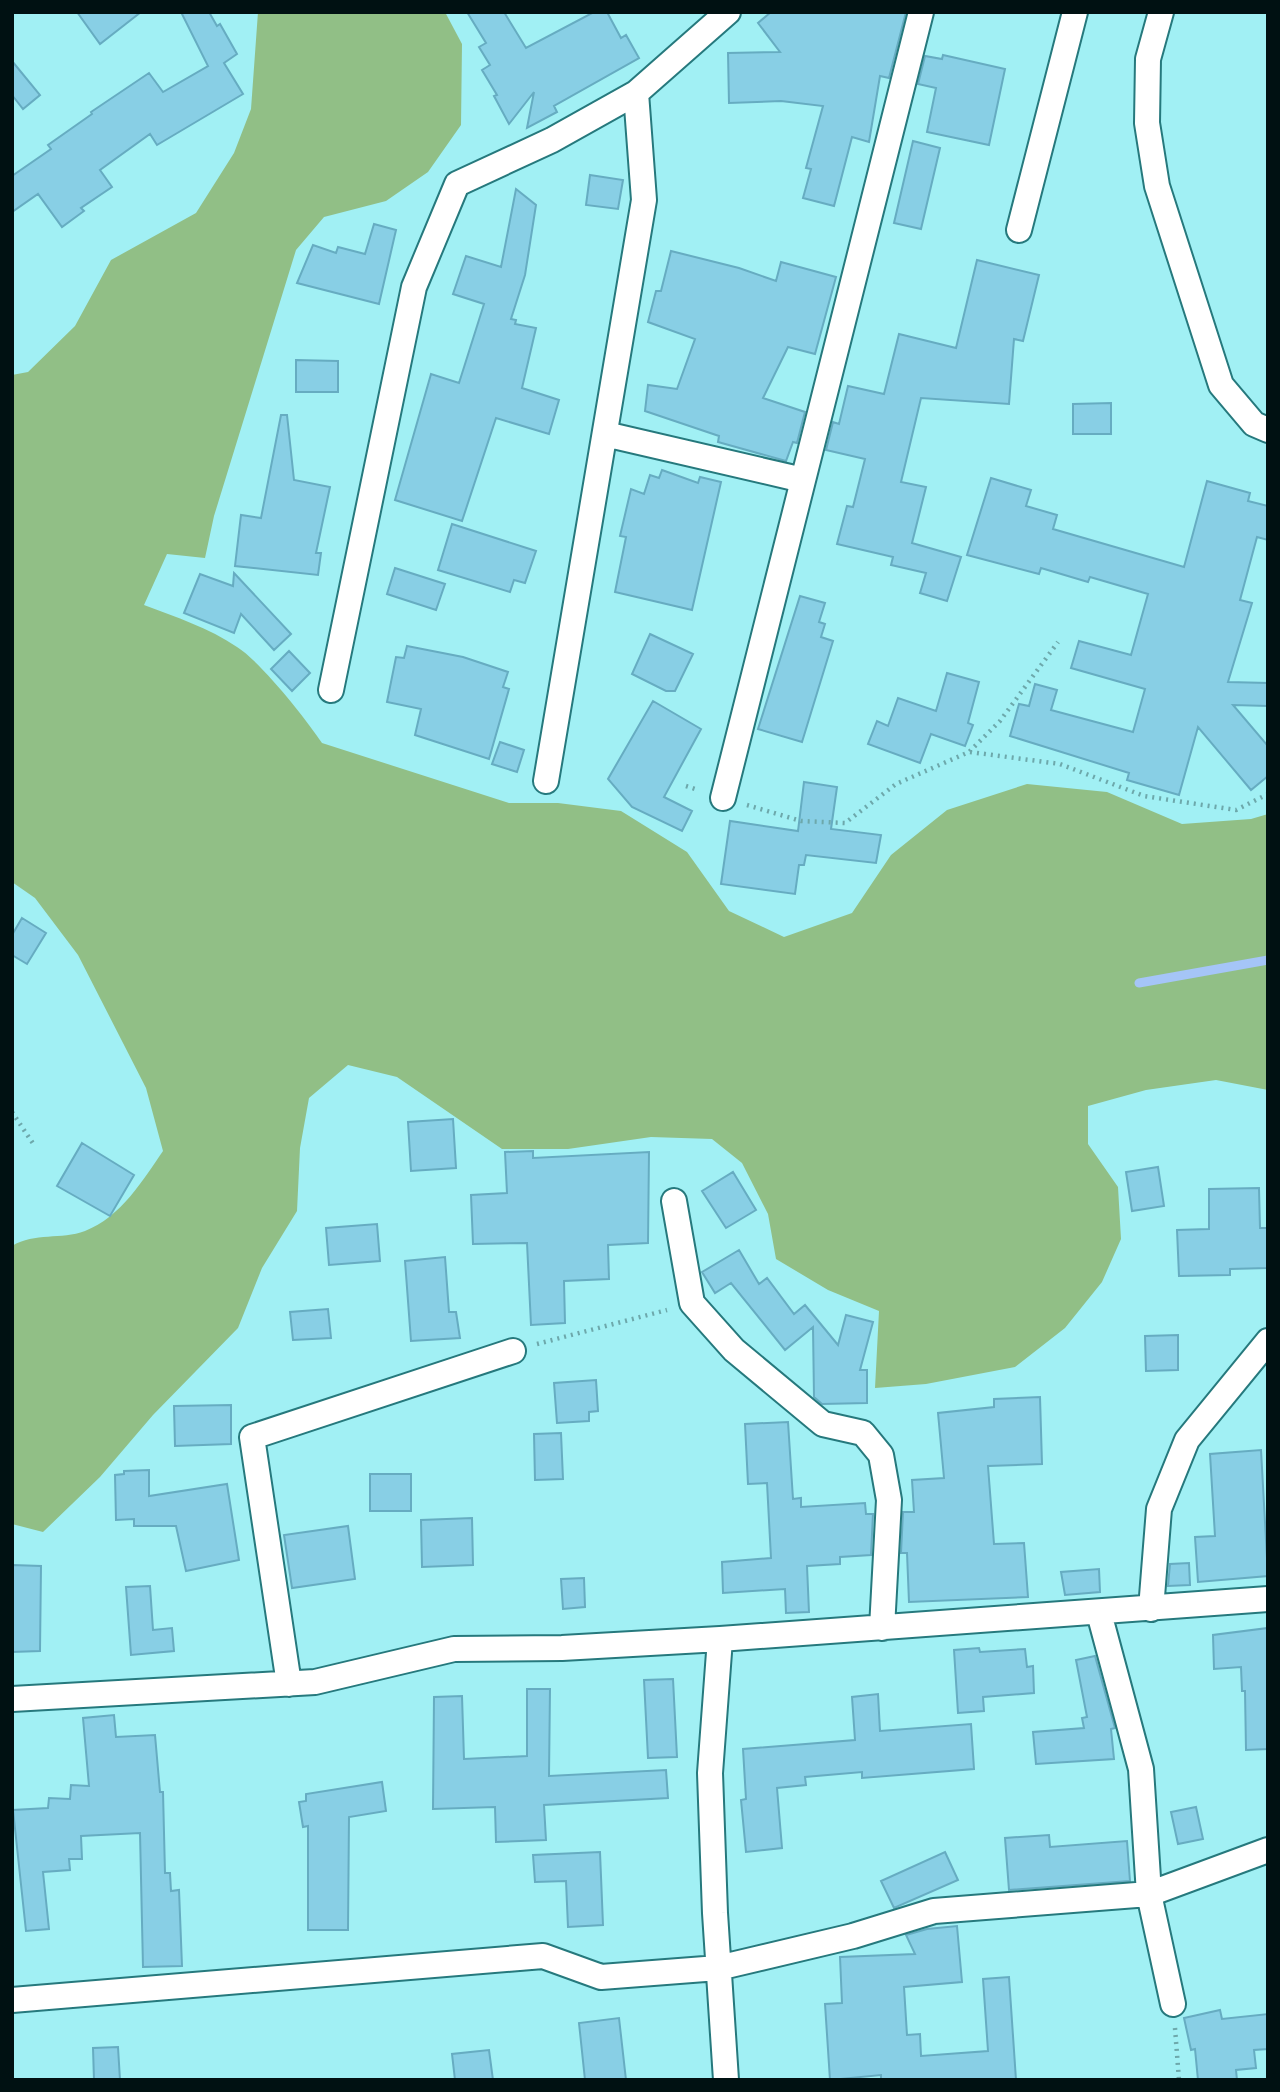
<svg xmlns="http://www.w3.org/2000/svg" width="1280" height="2092" font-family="'Nunito Sans',sans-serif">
	<rect width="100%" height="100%" fill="#a1f0f4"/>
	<!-- green -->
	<path fill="#91bf86" d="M258,12H445L462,44L461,125L428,172L386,201L324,217L296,250L214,516L205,558L167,554L144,605C176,617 209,628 237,647C261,662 306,719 322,743L509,803H558L621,811L687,852L729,911L784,937L852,913L891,855L947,810L1027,784L1107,792L1182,824L1251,819L1268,814V1090L1216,1080L1146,1090L1088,1106V1144L1118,1187L1121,1239L1102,1282L1065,1328L1015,1367L926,1384L875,1388L879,1311L828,1290L776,1259L768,1214L742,1163L712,1139L651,1137L568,1149H502L397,1077L348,1065L309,1098L300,1148L297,1211L262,1268L238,1328L153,1415L100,1477L43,1532L12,1524V1246C35,1232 61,1240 85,1231C121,1217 143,1180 163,1151L146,1088L78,955L35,898L12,882V375L28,372L75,326L111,260L196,213L234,153L251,109Z"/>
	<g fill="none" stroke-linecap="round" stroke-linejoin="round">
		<!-- stream -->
		<path stroke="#a5c5f7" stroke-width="9" d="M1139,983L1268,960"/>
	</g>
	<!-- building -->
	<path fill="#88cfe5" stroke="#66acc1" stroke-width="2" d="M77,12H141L100,44Z
		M181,12H209L217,26L220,24L237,54L224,63L243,94L157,145L150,134L100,170L112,187L81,208L84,211L62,227L38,194L12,212V176L51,149L48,145L92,114L91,112L149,73L163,92L208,66Z
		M467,12H504L526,48L594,12H607L621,38L626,35L639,58L554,106L557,112L527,128L534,92L509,124L494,96L497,95L482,70L490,65L479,47L486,43Z
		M771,12H906L889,78L880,76L869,142L852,137L834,206L803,198L811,169L806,168L823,106L781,101L729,103L728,53L780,52L758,23Z
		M943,55L1005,69L989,145L927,132L936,88L918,84L925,56L942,59Z
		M12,61L40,95L23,109L12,95Z
		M913,141L940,148L921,229L894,223Z
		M590,175L623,180L618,209L586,205Z
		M516,189L536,205L525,275L511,319L516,320L515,324L536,328L522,388L559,400L549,434L496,418L462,521L395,500L431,374L459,383L484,304L453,294L466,256L501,267Z
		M374,224L396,230L379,304L297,283L313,245L336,253L338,247L365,254Z
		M671,251L739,268L776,281L781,262L836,277L815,354L788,347L763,398L805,412L797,443L793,442L786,461L718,442L719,436L645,411L648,385L677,389L695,339L648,322L656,291H661Z
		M977,260L1039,275L1023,341L1014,339L1009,404L921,398L901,482L926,487L912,543L961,557L947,601L920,593L926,573L891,565L893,557L837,544L847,506L853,507L865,459L826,450L833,422L839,424L848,386L884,394L899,334L956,348Z
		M296,360L338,361V392H296Z
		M1111,403V434H1073V404Z
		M281,415H287L294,480L330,487L316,553H321L318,575L235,566L241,515L261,518Z
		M662,470L698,483L700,477L721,482L692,610L615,592L626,537L620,536L631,489L644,494L650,475L659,478Z
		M991,478L1031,490L1026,506L1057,515L1053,529L1184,567L1207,481L1250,493L1248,501L1268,506V540L1257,537L1240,600L1252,603L1228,682L1268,683V706L1233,705L1268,746V776L1251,790L1198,727L1179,795L1127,780L1129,773L1010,736L1019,704L1029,706L1035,684L1057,690L1051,710L1133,732L1145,689L1071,668L1079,641L1131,655L1148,594L1090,577L1088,582L1041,568L1039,574L967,555Z
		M452,524L536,551L525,583L514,580L510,592L438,570Z
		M395,568L445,584L436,610L387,594Z
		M234,573L291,634L274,650L241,614L234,633L184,613L200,574L233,586Z
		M800,596L825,603L819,622L825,624L821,637L833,641L802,742L758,729Z
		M650,634L693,654L675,691H666L632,674Z
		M407,646L463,657L508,672L503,687L509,689L489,759L415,735L421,709L387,702L396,657L404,658Z
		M289,651L310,673L292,691L271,669Z
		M947,673L979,682L968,723L973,725L965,746L931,734L920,763L868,744L877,721L888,726L898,698L936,711Z
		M653,701L701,729L664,797L692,811L682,831L632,807L608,779Z
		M500,742L524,750L517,772L492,764Z
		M804,782L837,787L831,829L881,835L876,863L806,855L804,865H799L795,894L721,884L730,821L798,831Z
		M22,918L46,933L27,964L12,955V935Z
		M453,1119L456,1168L411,1171L408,1122Z
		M82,1143L134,1175L110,1216L57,1186Z
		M533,1151V1158L649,1152L648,1243L608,1245L609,1279L564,1281L565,1323L531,1325L527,1243L473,1244L471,1195L507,1193L505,1152Z
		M1158,1167L1164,1206L1132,1211L1126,1172Z
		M733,1172L756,1210L726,1228L702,1191Z
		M1259,1188L1260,1228H1268V1268L1230,1269V1275L1179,1276L1177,1230L1209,1229V1189Z
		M377,1224L380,1261L329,1265L326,1228Z
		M739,1250L759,1284L767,1278L794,1314L805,1305L838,1345L846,1315L873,1322L860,1370H867V1403L822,1404L814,1397L813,1327L785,1350L731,1283L715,1293L702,1272Z
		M445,1257L449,1312H456L460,1338L411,1341L405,1261Z
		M328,1309L331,1338L293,1340L290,1312Z
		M1178,1335V1370L1146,1371L1145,1336Z
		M596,1380L598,1411L589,1412V1421L557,1423L554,1383Z
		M1040,1397L1042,1464L988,1466L994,1544L1024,1543L1028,1597L909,1602L907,1553H901L903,1512H914L912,1480L944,1478L938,1413L994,1407V1399Z
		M231,1405V1444L175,1446L174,1406Z
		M788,1422L793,1499L801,1498V1507L865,1503L866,1514H873L871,1555L840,1557V1564L807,1566L809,1612L786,1613L785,1589L723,1593L722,1562L771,1558L767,1483L748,1484L745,1424Z
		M561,1433L563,1479L535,1480L534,1434Z
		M1261,1450L1268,1576L1198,1582L1195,1537L1215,1536L1210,1454Z
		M149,1470V1496L227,1484L239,1560L186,1571L176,1526H134V1519L116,1520L115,1475L124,1474V1471Z
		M370,1474H411V1511H370Z
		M472,1518L473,1565L422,1567L421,1520Z
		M348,1526L355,1579L292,1588L284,1535Z
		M1189,1563L1190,1585L1168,1586L1170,1564Z
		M12,1565L41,1566L40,1651L12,1652Z
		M1099,1569L1100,1592L1065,1595L1061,1572Z
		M584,1578L585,1607L563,1609L561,1579Z
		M150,1586L153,1630L172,1628L174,1651L131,1655L126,1587Z
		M1268,1628V1749L1246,1750L1245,1691H1242L1241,1667L1214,1669L1213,1635Z
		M979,1648L980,1652L1025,1649L1027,1667L1033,1666L1034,1693L983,1697L984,1711L958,1713L954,1650Z
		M1095,1656L1115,1728L1111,1729L1114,1759L1036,1764L1033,1732L1084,1728L1082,1718L1087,1717L1076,1660Z
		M673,1679L677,1757L648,1758L644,1680Z
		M527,1689H550L549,1776L666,1770L668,1798L544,1805L546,1840L496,1842L495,1807L433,1809L434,1697L462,1696L464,1759L527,1756Z
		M878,1694L880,1731L971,1724L974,1769L862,1778V1772L805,1777L806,1785L777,1788L782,1848L746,1852L741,1800L746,1799L743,1749L855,1740L852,1697Z
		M114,1715L116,1737L155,1735L160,1792H163L165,1873H170L171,1891L179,1890L182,1966L143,1967L140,1833L81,1836L82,1859H69L70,1870L43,1872L49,1929L26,1931L13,1810L48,1808L49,1798L70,1799L71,1785L89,1786L83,1718Z
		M382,1782L386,1811L349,1817L348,1930H308V1826L303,1827L299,1802L306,1801V1794Z
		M1196,1807L1203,1839L1178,1844L1171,1812Z
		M1049,1835L1050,1847L1127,1841L1130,1881L1009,1890L1005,1838Z
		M600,1852L603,1925L568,1927L566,1881L535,1882L533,1855Z
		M945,1852L958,1880L894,1908L881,1881Z
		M957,1926L962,1982L904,1987L907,2035L920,2034L921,2056L988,2051L983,1979L1009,1977L1016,2080H881V2075L830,2080L825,2004L842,2003L840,1957L915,1954L906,1935L927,1929Z
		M1220,2010L1222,2019L1268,2014V2049L1254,2050L1256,2068L1236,2070L1237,2080H1198L1195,2049L1191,2050L1184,2018Z
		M619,2018L626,2080H585L579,2023Z
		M118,2047L120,2080H94L93,2048Z
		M489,2050L493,2080H455L452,2054Z"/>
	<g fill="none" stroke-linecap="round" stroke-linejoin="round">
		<defs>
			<path id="street" d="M1161,12L1148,59L1147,123L1157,186L1221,385L1254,424L1268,430
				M1019,230L1075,12
				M605,434L803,480
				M331,690L414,287L457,184L552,140L636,93L728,12
				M546,781L644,200L636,93
				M723,798L921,12
				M674,1201L692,1303L734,1350L823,1424L863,1433L881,1455L889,1500L882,1628
				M1151,1609L1159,1509L1187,1440L1268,1341
				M1099,1613L1141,1769L1149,1894L1173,2004
				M720,1639L710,1773L715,1913L726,2080
				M289,1684L252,1437L513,1351
				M12,1699L315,1682L454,1649L562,1648L720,1639L1268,1599
				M12,2000L543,1956L601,1977L718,1968L853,1936L934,1911L1149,1894L1268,1850"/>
		</defs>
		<!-- street casing -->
		<use href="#street" stroke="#26797d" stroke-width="28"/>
		<!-- path -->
		<path stroke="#6da8ab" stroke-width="4.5" stroke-dasharray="2 5" stroke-linecap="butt" d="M970,752L1060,764L1144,796L1236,810L1268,794
			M686,786L698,790
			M747,805L801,821L845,823L896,784L969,752L1000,721L1058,642
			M12,1112L34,1145
			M537,1344L667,1310
			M1175,2028L1179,2080"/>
		<!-- street -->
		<use href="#street" stroke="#fff" stroke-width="24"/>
	</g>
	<!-- border -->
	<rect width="1280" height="2092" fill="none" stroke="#001112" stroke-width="28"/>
</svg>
